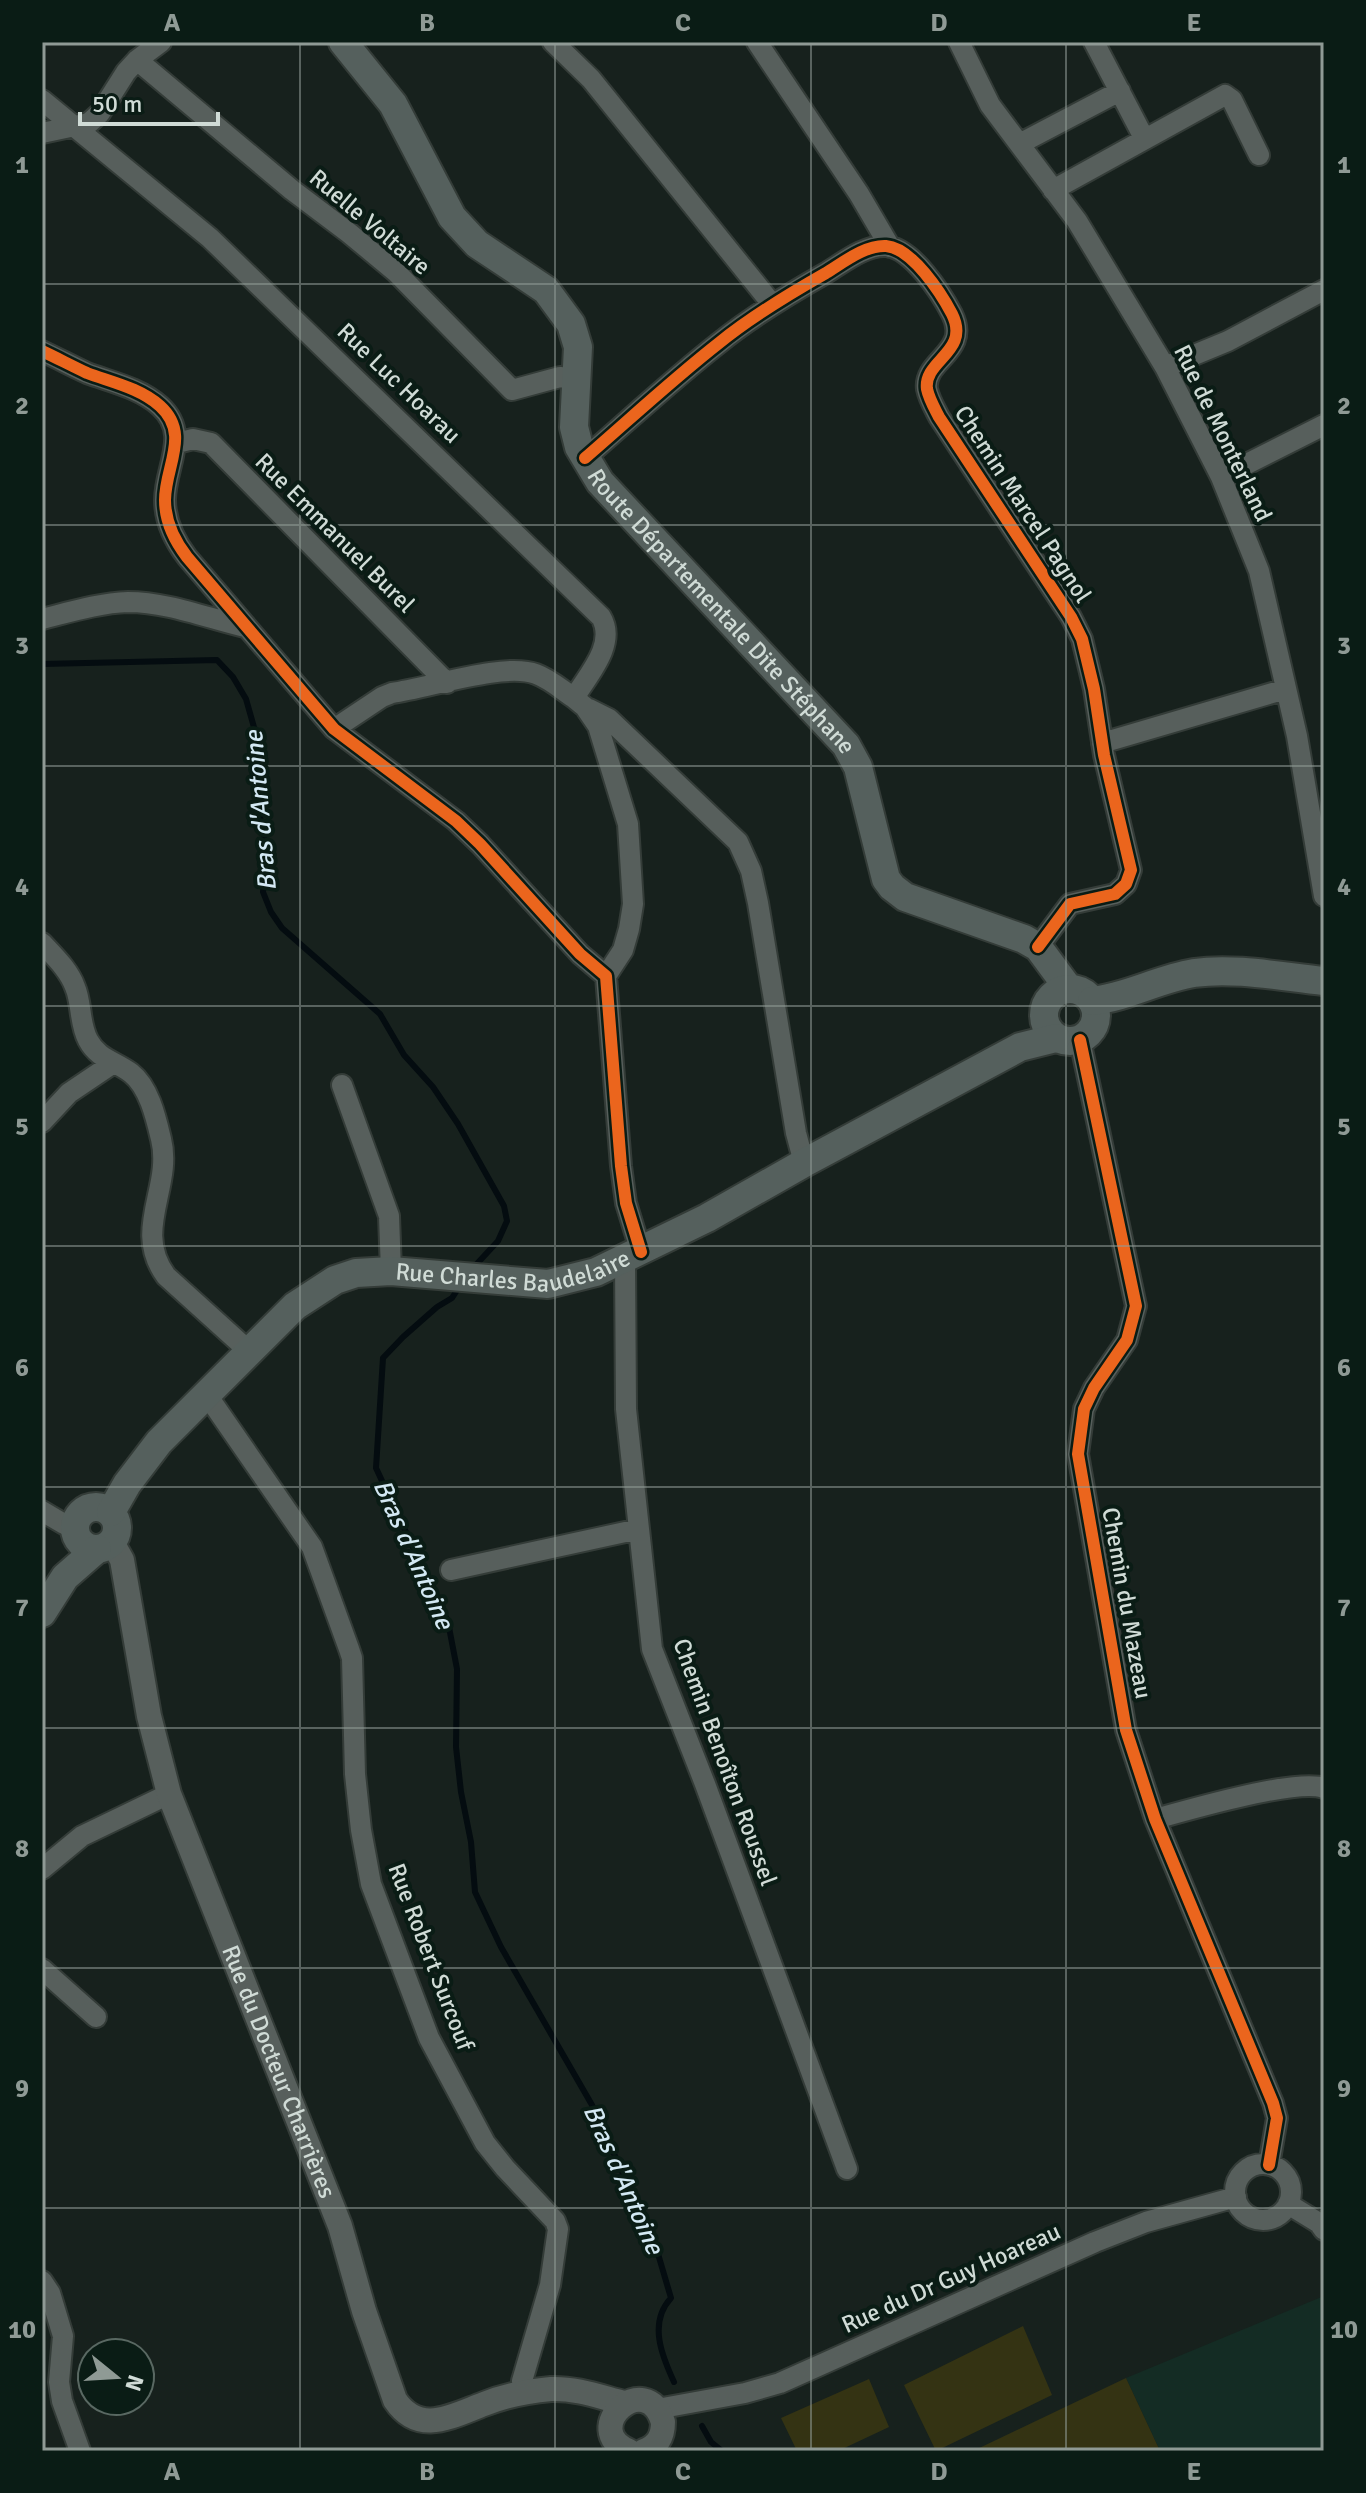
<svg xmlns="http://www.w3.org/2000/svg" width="1366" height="2493" font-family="Signika,sans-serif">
	<rect width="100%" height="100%" fill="#17211d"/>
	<!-- built -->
	<path fill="#142c24" d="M1324,2296V2451H1160L1126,2378Z"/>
	<!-- pitch -->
	<path fill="#343313" d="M1023,2326L1052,2395L936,2451L904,2385Z
		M1126,2378L1160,2451H973Z
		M869,2379L889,2427L838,2451H797L781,2418Z"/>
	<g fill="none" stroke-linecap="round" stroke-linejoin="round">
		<!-- stream -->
		<path stroke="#040c10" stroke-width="6" d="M42,664L217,660L233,677L246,699L259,745L258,806L267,852L263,892L271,912L282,928L380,1014L404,1055L433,1087L458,1124L504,1206L507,1221L498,1241L473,1268
			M461,1284L452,1298L437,1307L403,1337L383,1358L376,1468L448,1622L457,1669L456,1747L461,1792L471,1842L475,1892L501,1947L592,2105L656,2247L671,2298C648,2323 662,2356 674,2382
			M702,2426L711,2442L722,2451"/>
		<defs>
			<path id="minor" d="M553,42L591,79L772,304
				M757,42L859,194L890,247
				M959,42L990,105L1077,221L1165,367L1221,477L1259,571L1297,736L1324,896
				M1094,42L1144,138
				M137,60L292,190L349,233L396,272L512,390L560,377L576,379
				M42,100L210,238L601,617C617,644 588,675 574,698L585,707L598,726L628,824L633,904L629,929L623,950L606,976
				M42,133L89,123L100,113L126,72L137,60L161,42
				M1021,143L1120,91
				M1053,190L1225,95L1232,100L1259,155
				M42,351C57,358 72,366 87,373C111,382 140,388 160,406C191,434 165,466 165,500C165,522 174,540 187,557L334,729L456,821L480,844L580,954L606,976L621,1166L626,1203L641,1252
				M1165,367L1228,341L1324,290
				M177,443L193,439L211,443L447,683
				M585,458C629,420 673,379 719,343C752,316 789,294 826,273C844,262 865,245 886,246C912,248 941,293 952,314C971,352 923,360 927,389C929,399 935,409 939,417L1071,617L1082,639L1094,689L1104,755L1131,870L1126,884L1115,894L1070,904L1038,947
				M1221,477L1324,425
				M42,619C70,612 99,603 128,602C167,602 207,618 245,627
				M589,709L609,719L738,842L751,871L758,903L796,1133L804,1163
				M334,729L382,697L392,693C429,688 504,662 536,674C550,679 562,690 574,698
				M1102,743L1286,689
				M42,943C54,956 69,970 75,987C82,1003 79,1023 88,1040C98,1059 115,1061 131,1073C149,1087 156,1118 161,1139C173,1187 132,1230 166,1276L250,1352
				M1080,1040L1136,1306L1127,1340L1094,1388L1084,1409L1078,1454L1126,1730L1155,1819L1273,2103L1277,2118L1269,2165
				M342,1085L389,1216L391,1271
				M42,1122L69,1093L112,1064
				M625,1260L626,1409L652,1649L705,1784L847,2169
				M207,1395L312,1547L349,1649L352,1658L355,1774L361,1830L371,1884L429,2038L485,2143L505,2168L555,2221L558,2229L550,2285L522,2381L523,2393
				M42,1511L64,1524L75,1527
				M451,1570L639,1529
				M1155,1819C1189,1810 1296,1778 1324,1788
				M42,1869L82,1836L169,1794
				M42,1969L96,2017
				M1235 2192a28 28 0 1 1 56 0a28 28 0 1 1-56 0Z
				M1288,2204L1319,2223L1324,2230
				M42,2281L50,2293L63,2336L59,2382L62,2401L80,2451
				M657,2409L745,2393L780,2383L1095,2242L1146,2222L1236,2197"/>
			<g id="tertiary">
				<path id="s1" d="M112,1542L122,1560L149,1716L169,1794L340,2226L364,2311L395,2400C419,2436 452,2416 484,2404C504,2396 528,2391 551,2389C576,2388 600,2397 624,2403"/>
				<path d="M629,2451C578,2429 646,2367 663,2422C663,2436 658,2446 644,2451"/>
			</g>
			<g id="secondary">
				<path id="s2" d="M343,42L393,104L452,217L477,244L546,290L571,324L578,347L574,427L579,447L600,482L846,745L858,767L886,879L892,887L905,897L1024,939L1038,947L1069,989"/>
				<circle cx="1070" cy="1015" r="26"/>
				<path d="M1092,1001C1128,997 1158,979 1194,973C1235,967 1283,977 1324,981"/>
				<circle cx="96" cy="1528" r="21"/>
				<path id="s3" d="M111,1512L127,1484L159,1442L295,1306L335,1280L356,1273L391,1271L548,1284L596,1272L707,1218L804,1163L1020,1047L1056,1038"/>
				<path d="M42,1613L65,1577L97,1549"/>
			</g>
		</defs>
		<!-- minor casing -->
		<use href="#minor" stroke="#343c38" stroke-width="24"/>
		<!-- tertiary casing -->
		<use href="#tertiary" stroke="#343c38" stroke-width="28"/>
		<!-- secondary casing -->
		<use href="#secondary" stroke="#343c38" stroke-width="32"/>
		<!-- minor -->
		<use href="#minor" stroke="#575f5c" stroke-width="20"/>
		<!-- tertiary -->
		<use href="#tertiary" stroke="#575f5c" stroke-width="24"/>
		<!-- secondary -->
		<use href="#secondary" stroke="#55605d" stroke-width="28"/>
		<defs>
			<path id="cycleway" d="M42,351C57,358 72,366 87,373C111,382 140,388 160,406C191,434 165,466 165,500C165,522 174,540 187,557L334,729L456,821L480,844L580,954L606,976L621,1166L626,1203L641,1252
				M585,458C629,420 673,379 719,343C752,316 789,294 826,273C844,262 865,245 886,246C912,248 941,293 952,314C971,352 923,360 927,389C929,399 935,409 939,417L1071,617L1082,639L1094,689L1104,755L1131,870L1126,884L1115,894L1070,904L1038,947
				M1080,1040L1136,1306L1127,1340L1094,1388L1084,1409L1078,1454L1126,1730L1155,1819L1273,2103L1277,2118L1269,2165"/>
		</defs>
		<!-- cycleway casing -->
		<use href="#cycleway" stroke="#0a1c15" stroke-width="17"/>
		<!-- cycleway -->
		<use href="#cycleway" stroke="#eb651d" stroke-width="12"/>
	</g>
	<!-- grid -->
	<path fill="none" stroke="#8f9a95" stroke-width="2" stroke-opacity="0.55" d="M300,42V2451M555,42V2451M811,42V2451M1066,42V2451M42,284H1324M42,525H1324M42,766H1324M42,1006H1324M42,1246H1324M42,1487H1324M42,1728H1324M42,1968H1324M42,2208H1324"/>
	<g text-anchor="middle" stroke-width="8" stroke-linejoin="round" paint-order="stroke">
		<!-- street labels -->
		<g font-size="24" fill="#d0dbd6" stroke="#0a1c15">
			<text transform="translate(370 222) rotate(40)" y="8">Ruelle Voltaire</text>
			<text transform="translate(399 383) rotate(44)" y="8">Rue Luc Hoarau</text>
			<text transform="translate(1223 433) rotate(64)" y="8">Rue de Monterland</text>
			<text transform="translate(1023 504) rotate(57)" y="8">Chemin Marcel Pagnol</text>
			<text transform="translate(335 533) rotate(45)" y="8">Rue Emmanuel Burel</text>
			<text dy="8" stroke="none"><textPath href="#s2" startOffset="712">Route Départementale Dite Stéphane</textPath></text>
			<text dy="8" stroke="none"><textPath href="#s3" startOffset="506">Rue Charles Baudelaire</textPath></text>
			<text transform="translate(1127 1603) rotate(80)" y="8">Chemin du Mazeau</text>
			<text transform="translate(725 1762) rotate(70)" y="8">Chemin Benoîton Roussel</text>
			<text transform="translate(431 1957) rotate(69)" y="8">Rue Robert Surcouf</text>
			<text dy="8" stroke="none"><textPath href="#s1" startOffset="558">Rue du Docteur Charrières</textPath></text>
			<text transform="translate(951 2278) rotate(-24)" y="8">Rue du Dr Guy Hoareau</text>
		</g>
		<!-- water labels -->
		<g font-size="26" font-style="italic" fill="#d3e8f3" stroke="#0a1c15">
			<text transform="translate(260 811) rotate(-95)" y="9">Bras d'Antoine</text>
			<text transform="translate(414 1554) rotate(66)" y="9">Bras d'Antoine</text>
			<text transform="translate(624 2179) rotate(66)" y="9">Bras d'Antoine</text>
		</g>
	</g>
	<!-- border -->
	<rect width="1366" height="2493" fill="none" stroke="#0a1c15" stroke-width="88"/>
	<!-- north arrow -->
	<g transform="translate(116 2377) rotate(108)"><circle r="38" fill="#0a1c15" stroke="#596862" stroke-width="2"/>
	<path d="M0-6L14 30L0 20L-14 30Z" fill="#8f9a95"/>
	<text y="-12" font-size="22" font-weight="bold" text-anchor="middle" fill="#d0dbd6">N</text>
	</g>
	<!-- scale -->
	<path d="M80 112v12h138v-12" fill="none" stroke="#d0dbd6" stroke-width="4"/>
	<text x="92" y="112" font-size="24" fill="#d0dbd6" stroke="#0a1c15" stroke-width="6" paint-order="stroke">50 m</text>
	<rect x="44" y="44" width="1278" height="2405" fill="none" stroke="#8f9a95" stroke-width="3"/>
	<g font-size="26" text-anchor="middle" font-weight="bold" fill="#8f9a95">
		<text x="172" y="31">A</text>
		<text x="427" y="31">B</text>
		<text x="683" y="31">C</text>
		<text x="939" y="31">D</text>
		<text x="1194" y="31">E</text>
		<text x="22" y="173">1</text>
		<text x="1344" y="173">1</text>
		<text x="22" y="414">2</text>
		<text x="1344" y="414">2</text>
		<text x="22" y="654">3</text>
		<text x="1344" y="654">3</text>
		<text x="22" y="895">4</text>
		<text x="1344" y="895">4</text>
		<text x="22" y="1135">5</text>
		<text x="1344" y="1135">5</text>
		<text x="22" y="1376">6</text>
		<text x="1344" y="1376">6</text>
		<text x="22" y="1616">7</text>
		<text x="1344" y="1616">7</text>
		<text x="22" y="1857">8</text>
		<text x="1344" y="1857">8</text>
		<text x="22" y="2097">9</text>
		<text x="1344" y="2097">9</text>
		<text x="22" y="2338">10</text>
		<text x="1344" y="2338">10</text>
		<text x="172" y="2480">A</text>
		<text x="427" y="2480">B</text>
		<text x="683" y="2480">C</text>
		<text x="939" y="2480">D</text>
		<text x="1194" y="2480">E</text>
	</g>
</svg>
